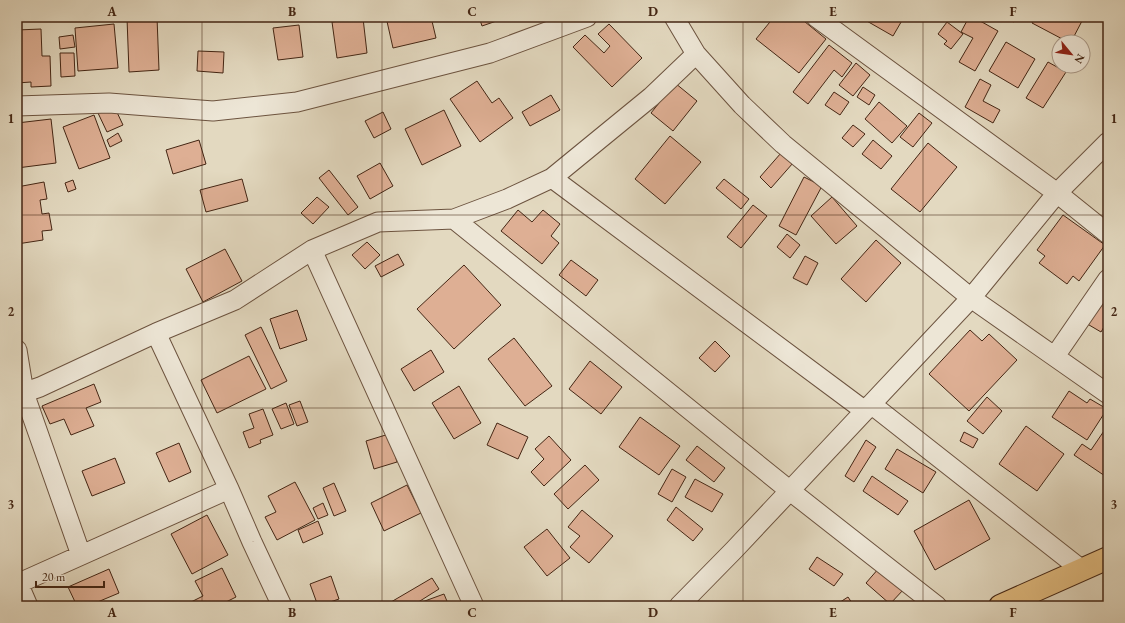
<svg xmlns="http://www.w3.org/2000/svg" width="1125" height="623" font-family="'EB Garamond',serif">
	<rect width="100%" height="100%" fill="#e3d9c0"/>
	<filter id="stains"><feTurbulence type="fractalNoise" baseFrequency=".005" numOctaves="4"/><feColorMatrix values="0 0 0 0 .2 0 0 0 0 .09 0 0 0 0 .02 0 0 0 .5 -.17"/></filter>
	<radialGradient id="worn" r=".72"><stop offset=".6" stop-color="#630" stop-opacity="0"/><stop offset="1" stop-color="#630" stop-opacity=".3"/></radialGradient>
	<!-- building -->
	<path fill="#deaf94" stroke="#442614" d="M157,17L159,70L129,72L127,18Z
		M386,17H431L436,38L393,48Z
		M479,17H508L482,26Z
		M774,17H799L826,39L799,73L756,39Z
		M832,17H843L838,22Z
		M867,17H904L893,36L865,20Z
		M969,17H973L998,31L975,71L959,62L973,38L961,32Z
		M1006,17H1017L1014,22Z
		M1035,17H1075L1082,21L1071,42H1068L1032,23Z
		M363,18L367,53L337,58L332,22Z
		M947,22L963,34L951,49L944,44L947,41L938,34Z
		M114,24L118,68L78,71L75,28Z
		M609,24L642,58L612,87L573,47L585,35L604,53L610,46L598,34Z
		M299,25L303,57L278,60L273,28Z
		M41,29L42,56H50L51,86L31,87V82L17,83V30Z
		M73,35L75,47L60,49L59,37Z
		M1006,42L1035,59L1018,88L989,71Z
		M829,45L852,63L842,77L834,70L808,104L793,92Z
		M198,51L224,52L223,73L197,71Z
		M60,53H74L75,76L61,77Z
		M1048,62L1066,72L1043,108L1026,98Z
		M856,63L870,75L853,96L839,85Z
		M980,79L991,85L983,101L1000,110L993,123L965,107Z
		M477,81L492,103L499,98L513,118L480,142L450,99Z
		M675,83L697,101L673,131L651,113Z
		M863,87L875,95L869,105L857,97Z
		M834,92L849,102L840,115L825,105Z
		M551,95L560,110L530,126L522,112Z
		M879,102L907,126L892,143L865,119Z
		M114,106L123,125L107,132L98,113Z
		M444,110L461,146L422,165L405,129Z
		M383,112L391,129L374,138L365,121Z
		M919,113L932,123L913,147L900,137Z
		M94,115L110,158L79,169L63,127Z
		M51,119L56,163L17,168V123Z
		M853,125L865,134L853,147L842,138Z
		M118,133L122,141L110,147L107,140Z
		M670,136L701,162L665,204L635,179Z
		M199,140L206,164L173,174L166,150Z
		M873,140L892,156L881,169L862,154Z
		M928,143L957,167L920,212L891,189Z
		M781,153L793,163L771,188L760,177Z
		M380,163L393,186L370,199L357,176Z
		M329,170L358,207L348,215L319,178Z
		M804,177L822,186L796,235L779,226Z
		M242,179L248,201L206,212L200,190Z
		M724,179L749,199L741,209L716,188Z
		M73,180L76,189L68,192L65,183Z
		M44,182L47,199L40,200L42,214L49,213L52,230L42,231L43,240L17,244V187Z
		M317,197L329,207L313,224L301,213Z
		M832,197L857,226L836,244L811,216Z
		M753,205L767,216L741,248L727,237Z
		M518,210L532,222L543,210L560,224L551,236L559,243L542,264L501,231Z
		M1063,215L1105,245L1079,281L1073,276L1067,284L1039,263L1045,256L1037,250Z
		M787,234L800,245L790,258L777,247Z
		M876,240L901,263L866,302L841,279Z
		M367,242L380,255L365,269L352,255Z
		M225,249L242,281L203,302L186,269Z
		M398,254L404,265L381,277L375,266Z
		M805,256L818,263L807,285L793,278Z
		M571,260L598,280L586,296L559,275Z
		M464,265L501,305L454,349L417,309Z
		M1108,287V320L1101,332L1084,322Z
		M297,310L307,340L280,349L270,319Z
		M261,327L287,381L271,389L245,335Z
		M970,330L982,341L989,334L1017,360L969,411L929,374Z
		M514,338L552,386L525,406L488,359Z
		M715,341L730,356L715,372L699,358Z
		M431,350L444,372L414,391L401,369Z
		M249,356L266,389L217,413L201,380Z
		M590,361L622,387L601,414L569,389Z
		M94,384L101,402L86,408L94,426L71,435L64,419L50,424L42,406Z
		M459,386L481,423L454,439L432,403Z
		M1069,391L1087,403L1090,399L1107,409L1087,440L1052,417Z
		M987,397L1002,411L983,434L967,421Z
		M300,401L308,422L297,426L289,405Z
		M286,403L294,424L281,429L272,409Z
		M263,409L273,435L260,440L261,443L249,448L243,432L254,428L249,414Z
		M640,417L680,446L659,475L619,447Z
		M497,423L528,437L518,459L487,445Z
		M1108,425V478L1074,455L1082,444L1091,450Z
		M1026,426L1064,454L1037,491L999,464Z
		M964,432L978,439L973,448L960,441Z
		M389,434L397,462L374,469L366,441Z
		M549,436L571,460L544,486L531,472L544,459L535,449Z
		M866,440L876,447L854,482L845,476Z
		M179,443L191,472L169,482L156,453Z
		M697,446L725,468L714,482L686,460Z
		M897,449L936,472L923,493L885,469Z
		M115,458L125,483L92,496L82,471Z
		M585,465L599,480L568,509L554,494Z
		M672,469L686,477L672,502L658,494Z
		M872,476L908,501L898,515L863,491Z
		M695,479L723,494L712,512L685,497Z
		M295,482L315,520L277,540L265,517L276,512L268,496Z
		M334,483L346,511L334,516L323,488Z
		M407,485L421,513L384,531L371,503Z
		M969,500L990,539L935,570L914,531Z
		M323,503L328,515L318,519L313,508Z
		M676,507L703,529L693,541L667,520Z
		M582,510L613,536L589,563L570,547L580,536L568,527Z
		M207,515L228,555L192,574L171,534Z
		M318,521L323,534L303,543L298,530Z
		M547,529L570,558L547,576L524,547Z
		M817,557L843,574L834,586L809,569Z
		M222,568L236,597L218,606H183L203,596L195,581Z
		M879,568L904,589L890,604L866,583Z
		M109,569L119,593L88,606H77L68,587Z
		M331,576L339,599L318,606L310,584Z
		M432,578L439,589L412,606H394L391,602Z
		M444,594L449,606H423L422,602Z
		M848,597L854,606H834Z"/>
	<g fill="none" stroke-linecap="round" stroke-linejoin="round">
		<defs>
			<path id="street" d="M674,17L696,54L742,105L783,144L971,298L1108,394
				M816,17L1057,193L1108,234
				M17,106L109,103L213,111L297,102L490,53L587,17
				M552,178L865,411
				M454,219L789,490L937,606
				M312,250L474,606
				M156,333L229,489L252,542L282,606
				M17,350L24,393L81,555
				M1055,356L1108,279
				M17,395L40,387L156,333L235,300L312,250L378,222L454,219L507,199L552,178L651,97L696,54
				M871,404L1082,570
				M18,583L28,606
				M17,584L229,489
				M679,606L734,550L971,298L1057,193L1108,142"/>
			<path id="primary" d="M1000,606L1108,558"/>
		</defs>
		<!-- street casing -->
		<use href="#street" stroke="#6c533f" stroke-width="21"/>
		<!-- primary casing -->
		<use href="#primary" stroke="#442614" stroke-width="24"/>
		<!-- street -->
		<use href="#street" stroke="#ede6d6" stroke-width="19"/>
		<!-- primary -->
		<use href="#primary" stroke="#e2bc80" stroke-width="22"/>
	</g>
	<!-- grid -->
	<path fill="none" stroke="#442614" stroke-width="1" stroke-opacity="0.55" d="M202,17V606M382,17V606M562,17V606M743,17V606M923,17V606M17,215H1108M17,408H1108"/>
	<!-- margin -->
	<rect width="1125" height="623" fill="none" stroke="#e3d9c0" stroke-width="44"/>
	<!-- north arrow -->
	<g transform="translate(1071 54) rotate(119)"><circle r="19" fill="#ede6d6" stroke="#a99988"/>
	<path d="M0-3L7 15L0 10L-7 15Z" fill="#8f2418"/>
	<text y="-6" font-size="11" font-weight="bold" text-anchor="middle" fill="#442614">N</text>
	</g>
	<!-- scale -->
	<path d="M36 581v6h68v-6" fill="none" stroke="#442614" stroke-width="2"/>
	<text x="42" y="581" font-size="12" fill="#442614" stroke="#ede6d6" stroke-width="3" paint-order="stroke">20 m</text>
	<rect x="22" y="22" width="1081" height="579" fill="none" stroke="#442614" stroke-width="1.5"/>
	<g font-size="13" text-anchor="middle" font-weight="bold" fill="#442614">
		<text x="112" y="16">A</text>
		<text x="292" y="16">B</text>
		<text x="472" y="16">C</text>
		<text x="653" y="16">D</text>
		<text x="833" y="16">E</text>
		<text x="1013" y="16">F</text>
		<text x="11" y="123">1</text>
		<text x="1114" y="123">1</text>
		<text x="11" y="316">2</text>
		<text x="1114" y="316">2</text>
		<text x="11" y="509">3</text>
		<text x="1114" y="509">3</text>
		<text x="112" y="617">A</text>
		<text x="292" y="617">B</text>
		<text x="472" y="617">C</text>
		<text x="653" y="617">D</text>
		<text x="833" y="617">E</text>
		<text x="1013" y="617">F</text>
	</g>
	<rect width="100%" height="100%" filter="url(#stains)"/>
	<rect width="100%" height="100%" fill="url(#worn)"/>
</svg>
